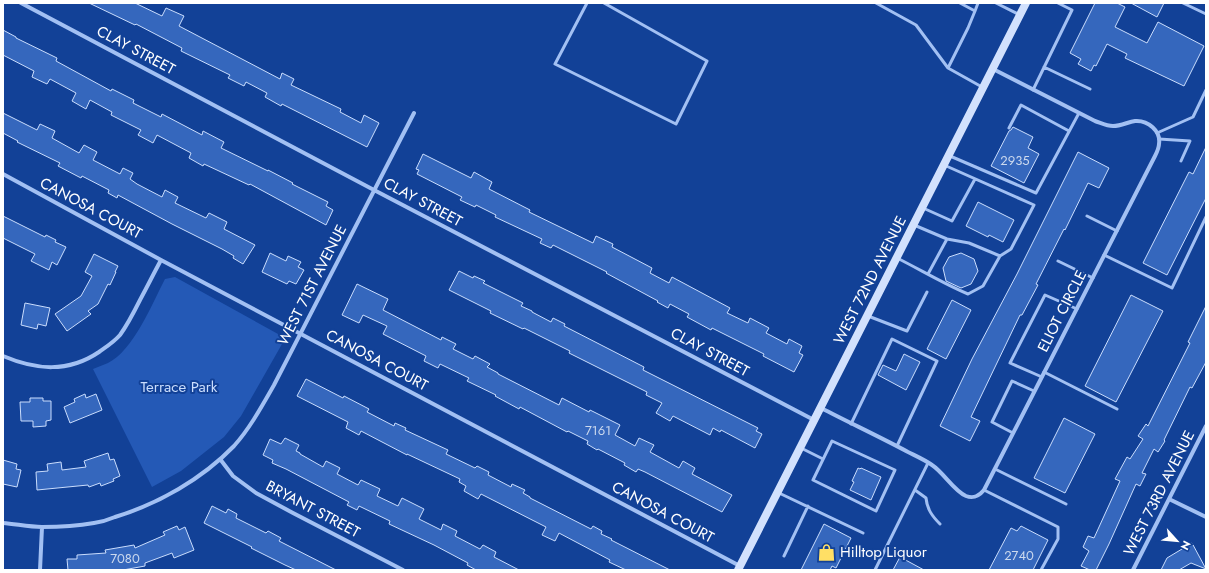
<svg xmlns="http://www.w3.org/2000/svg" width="1209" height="573" font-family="Jost,sans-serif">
	<rect width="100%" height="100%" fill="#124197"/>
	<!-- green -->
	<path fill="#2459b6" d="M175,277L278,334L282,344L241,416L224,437L181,471L152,487L93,369C98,367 103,365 108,363C133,351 152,304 165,279Z"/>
	<!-- building -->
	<path fill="#3567bd" stroke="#caddfd" d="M89,3H135L162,16L166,8L184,16L179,26L280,79L282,73L294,79L291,85L341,109L340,112L361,123L364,115L379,123L367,147L282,104L281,106L265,97L267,93L246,82L244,86L228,78L230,75L181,51L182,48L136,24L135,25Z
		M1095,3H1117L1125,7L1115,27L1147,43L1158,22L1204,46L1184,86L1125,58L1127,54L1107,44L1096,66L1094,65L1091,71L1078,64L1081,59L1070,53Z
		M1131,3H1164L1157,17Z
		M3,30L16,37V38L57,58L56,61L111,91L112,89L134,100L133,103L161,117L162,114L202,135L203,131L224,142L221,148L268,171V170L293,183L292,184L328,202L326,206L333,210L326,225L250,184L249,185L204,164L203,166L189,158L191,153L157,135L153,143L138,135L141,130L111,115L112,112L90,100L86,109L72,101L76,93L50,79L47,84L32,77L34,71L3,55Z
		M3,113L37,130L40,124L55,131L52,138L79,153L84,145L97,152L93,160L120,174L123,168L133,173L130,179L137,184L162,197L165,190L178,197L175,203L206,218L209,213L227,222L224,229L255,245L243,264L233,258L234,256L222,249L172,224L118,195L117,198L108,193L109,190L82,176L81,178L58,166L60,163L17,142L18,141L3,133Z
		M1013,127L1033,137L1028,148L1039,154L1024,183L991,166L1009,131L1011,130Z
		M1206,147V198L1167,275L1143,263L1189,172L1193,174Z
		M1078,152L1109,168L1099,188L1088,183L1065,230L1064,229L1036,284L1038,285L1022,315H1020L971,417L980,421L970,441L940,426L972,359L1017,274Z
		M423,154L471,178L474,172L492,182L489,189L530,210L529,212L593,243L596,236L613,244L612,247L652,268L650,273L669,283L672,277L730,308L727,313L748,323L750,318L769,328L766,333L787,344L789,339L802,346L799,353L803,355L794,372L763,356L764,354L712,328L711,330L687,317L689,314L670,304L668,308L657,302L658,301L606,273L607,272L553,245L551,248L540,243L542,239L495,217L496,215L476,205L475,207L460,200L462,197L417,174L419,170L416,169Z
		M978,202L1014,220L1003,242L989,235L988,237L966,226Z
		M3,216L45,237L46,235L56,240L55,242L66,247L57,265L52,262L49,270L31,261L35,254L3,238Z
		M270,253L286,261L288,256L301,262L298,267L304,270L296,284L289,281L287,284L262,272Z
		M961,253L974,259L978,271L971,284L961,288L946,281L943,268L949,257Z
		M94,254L118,266L115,272H116L110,285L108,284L98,304L88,311L91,314L67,331L55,314L81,296L92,276L85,272Z
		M459,271L473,278L474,276L485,281L483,283L523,303L521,306L532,311V312L551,322L553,318L565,324L564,326L644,367L643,370L758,428L756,431L762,434L755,448L721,430L720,432L713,428L710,435L673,416L670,421L656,413L662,403L646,395L647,392L569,353L570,351L524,328L523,329L490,313L491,311L449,290Z
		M357,284L388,299L383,310L441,340L442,337L456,344L453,349L473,359L475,356L490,364L487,367L498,373V374L559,405L562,398L589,412L590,410L620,425L615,435L635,446L639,438L654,445L650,452L679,468L683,461L695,468L692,474L732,495L722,512L645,472L638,469L636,472L624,465L625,463L598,449L597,450L587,444L588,441L568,431L567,432L520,407L519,409L495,396L496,395L467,381L469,378L440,364L438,368L424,361L426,356L383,334L387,326L363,315L359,323L342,315Z
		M1131,295L1163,311L1116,402L1085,386Z
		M952,300L971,310L946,359L927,349Z
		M25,303L50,308L46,326L38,324L37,329L21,325Z
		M1206,306V362L1192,388L1190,387L1164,440L1165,441L1158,452L1154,449L1142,473L1146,474L1140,486L1136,484L1109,544L1096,570H1090L1081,566L1089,551L1083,547L1088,536L1094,538L1120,481L1115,479L1127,457L1130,459L1143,439L1138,436L1146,424L1148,426L1190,343L1188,342Z
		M904,354L920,362L906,390L878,375L883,365L896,371Z
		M306,379L343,398L344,396L369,409L367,412L394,426L395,423L406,428L405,430L448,450L446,454L475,468L477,466L489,472L488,475L511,487L512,484L525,490L523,493L530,497V498L591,529L593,526L602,531L601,534L612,539L611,540L670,570H626L609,562L610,560L559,533L555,541L542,535L546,527L481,494L478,499L464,491L466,486L459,482L460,479L407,454V455L361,431L359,435L346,428L348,422L297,396Z
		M85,394L86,398L96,394L102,410L70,423L64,407L75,402L74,399Z
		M30,398H43V401H51V420L46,421V426L33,427V421H21L20,402H30Z
		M1064,418L1095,434L1065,493L1034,478Z
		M285,438L299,445L296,451L300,453V454L323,467L326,461L340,468L337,474L358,485L361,480L380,489L377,496L398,506L402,498L424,509L419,519L441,530L443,524L457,531L455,536L480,549L483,545L496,552L494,557L519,570H476L467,565L468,563L434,545L389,524L390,521L359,506L357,510L347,505L349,502L286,469L272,463L273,460L263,455L270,439L281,444Z
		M108,453L110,460L114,459L120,476L113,479L114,481L101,486L100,483L89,487L88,485L37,490L36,472L48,471L47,464L61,462L62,470L86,467L84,461Z
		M3,460L17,464L16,469L21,470L17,487L3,484Z
		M858,468L860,469L861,468L881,477L871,500L850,490L854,482L852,481Z
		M212,506L226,513L228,509L237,514L236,518L266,533L268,531L281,538L279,541L336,570H296L285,565L251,548L252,547L204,523Z
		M824,524L851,538L836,568L832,566L830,570H801Z
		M177,526L179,530L185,527L194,550L174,558L172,553L145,563V566L123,570H68L67,559H77V555L106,553L105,550L134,545L135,548L165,535L163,532Z
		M1021,526L1048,540L1033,570H989L1011,528L1017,531Z
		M1192,543L1206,569L1191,563L1179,570H1161L1167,558Z
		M900,557L924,570H893Z"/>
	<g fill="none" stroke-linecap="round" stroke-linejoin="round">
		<!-- service -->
		<path stroke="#a2c0f3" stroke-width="3" d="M587,3L555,64L676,124L707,61L604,3
			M876,3L916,25L948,68L982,87
			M960,3L975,11L978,3
			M996,3L1020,15
			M1183,3L1206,14
			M1044,67L1090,89
			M948,68L968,28L975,11
			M1033,90L1072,10L1058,3
			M1009,128L1021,105L1069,131
			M1157,133L1193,117L1206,90
			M1159,139L1190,141L1181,161
			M950,156L1036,193L1079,113
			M923,208L952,221L975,179
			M1087,216L1117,231
			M914,225L947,239L969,243L1000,256
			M1104,255L1172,288L1206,217
			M897,258C921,270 944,284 968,294L983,286L1000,256L1011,249L1034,205L944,165
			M1058,261L1093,278
			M928,274L947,239
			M868,316L907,331L927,292
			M1044,372L1117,409
			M1042,377L1010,363L1045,295L1077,309
			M851,424L892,339L937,361L897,446
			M1013,433L992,422L1012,381L1034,391
			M832,441L895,470L876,511L813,480Z
			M801,448L823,459
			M995,469L1066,504
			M915,490L926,498C927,509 932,516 940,524
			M984,490L1058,527V539L1041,570
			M779,493L863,533
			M784,556L808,506
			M875,570L928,463"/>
		<!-- minor -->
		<path stroke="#a2c0f3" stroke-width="4" d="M21,3L374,190L814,420
			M3,174L161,260L740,566
			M3,356C36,370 68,373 99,352C106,347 114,342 120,335C128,324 134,312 140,300C147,287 154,273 161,260
			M821,408C850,423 880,437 908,452C916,456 925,460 932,465C944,473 954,491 966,496C974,499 979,496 984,490L1155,156C1157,152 1159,148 1159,144C1161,131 1148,120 1135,121C1128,122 1121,126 1113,126C1107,126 1101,123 1095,121L993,69
			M220,459L233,476L256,493L293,513L403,570
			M1169,499L1206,517
			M3,523C16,524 29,527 42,527C59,527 77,526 94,523C101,522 108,520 115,517C158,504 202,479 234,446C250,428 262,406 274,385L414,113
			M40,570L42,527
			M1133,570L1206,426"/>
		<!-- secondary -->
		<path stroke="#d2e1fd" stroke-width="8" d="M738,570L1026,3"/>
	</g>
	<!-- icons -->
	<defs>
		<symbol id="shop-bare" viewBox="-9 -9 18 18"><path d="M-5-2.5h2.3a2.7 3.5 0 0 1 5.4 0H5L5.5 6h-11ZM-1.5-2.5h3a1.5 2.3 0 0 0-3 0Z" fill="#ffdf65" stroke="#124197" stroke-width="2.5" paint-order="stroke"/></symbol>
	</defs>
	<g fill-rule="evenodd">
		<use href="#shop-bare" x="814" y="540" width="25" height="25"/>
	</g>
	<g text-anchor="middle" stroke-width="4" stroke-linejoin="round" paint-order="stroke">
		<!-- number labels -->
		<g font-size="13" fill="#ccd9ee">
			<text x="1015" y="165">2935</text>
			<text x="598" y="435">7161</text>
			<text x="1019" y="560">2740</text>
			<text x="125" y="563">7080</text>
		</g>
		<!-- street labels -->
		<g font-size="15" fill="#fff" stroke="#124197">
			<text transform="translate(136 50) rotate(28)" y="5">CLAY STREET</text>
			<text transform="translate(423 202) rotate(28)" y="5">CLAY STREET</text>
			<text transform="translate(91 208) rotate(28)" y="5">CANOSA COURT</text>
			<text transform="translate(870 280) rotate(-63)" y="5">WEST 72ND AVENUE</text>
			<text transform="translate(312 285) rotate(-63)" y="5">WEST 71ST AVENUE</text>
			<text transform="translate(1062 311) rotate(-63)" y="5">ELIOT CIRCLE</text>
			<text transform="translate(710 352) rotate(28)" y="5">CLAY STREET</text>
			<text transform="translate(377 360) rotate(28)" y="5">CANOSA COURT</text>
			<text transform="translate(1159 493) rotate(-63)" y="5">WEST 73RD AVENUE</text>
			<text transform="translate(313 509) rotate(28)" y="5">BRYANT STREET</text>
			<text transform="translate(663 512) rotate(28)" y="5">CANOSA COURT</text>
		</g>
		<!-- park labels -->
		<g font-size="15" fill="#caddfd" stroke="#124197">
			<text x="179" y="392">Terrace Park</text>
		</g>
		<!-- poi labels -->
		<g font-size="15" fill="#fff" stroke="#124197" text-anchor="start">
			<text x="840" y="557">Hilltop Liquor</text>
		</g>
	</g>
	<!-- border -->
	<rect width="1209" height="573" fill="none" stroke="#ffffff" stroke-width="8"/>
	<!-- north arrow -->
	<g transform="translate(1177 541) rotate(117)" stroke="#124197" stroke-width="3" paint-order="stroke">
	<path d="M0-3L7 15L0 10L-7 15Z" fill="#ffffff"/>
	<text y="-6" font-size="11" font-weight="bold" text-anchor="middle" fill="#ffffff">N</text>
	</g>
</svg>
